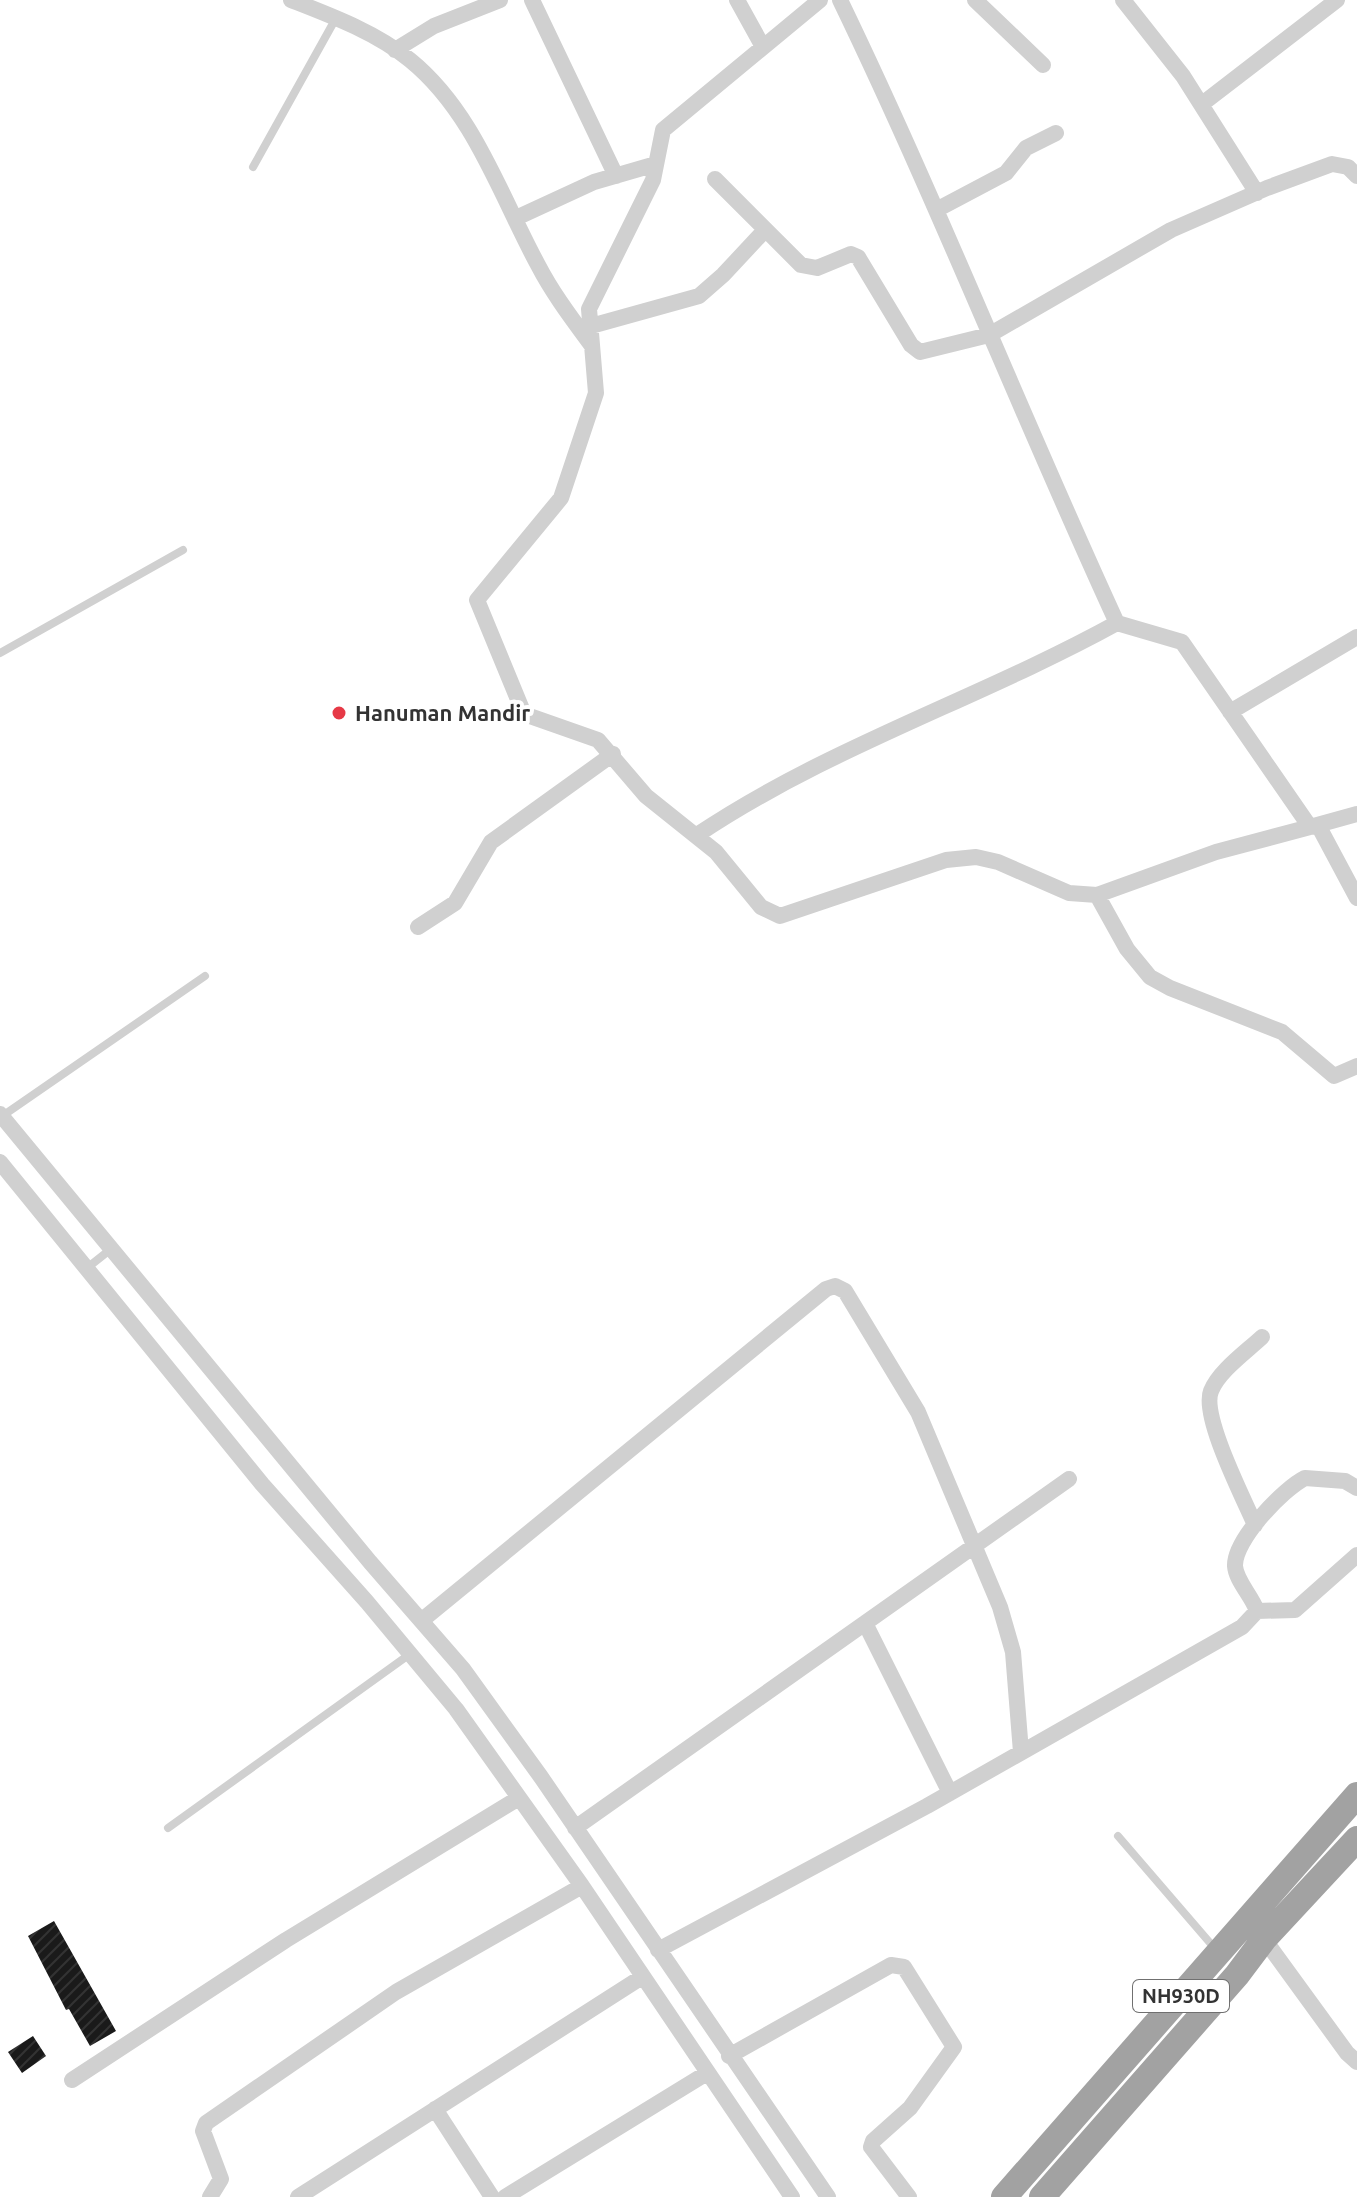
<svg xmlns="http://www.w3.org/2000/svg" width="1357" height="2197" font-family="Ubuntu,sans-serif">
	<defs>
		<pattern id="building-hatch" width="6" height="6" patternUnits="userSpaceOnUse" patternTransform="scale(2)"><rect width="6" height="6" fill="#1a1a1a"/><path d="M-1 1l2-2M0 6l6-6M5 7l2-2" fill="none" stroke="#333"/></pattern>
	</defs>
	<rect width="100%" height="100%" fill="#fff"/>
	<!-- building -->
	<path fill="url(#building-hatch)" d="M54,1921L116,2031L90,2046L69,2009L66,2010L28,1936Z
		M33,2036L46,2056L22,2073L8,2052Z"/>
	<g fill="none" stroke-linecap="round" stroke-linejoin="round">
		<!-- service -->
		<path stroke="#d0d0d0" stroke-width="8" d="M253,167L336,18
			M0,653L183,550
			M1,1117L205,976
			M87,1268L111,1249
			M168,1828L410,1654
			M1118,1836L1217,1951"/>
		<!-- minor -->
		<path stroke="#d0d0d0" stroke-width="16" d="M291,0C332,16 375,32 410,60C474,112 500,195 538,265C553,294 573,320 592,346
			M532,0L616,176
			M737,0L763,47
			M820,0L663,130L653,180L589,309L596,393L561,498L477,600L524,714L598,740L646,796L716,852L761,907L780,916L946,860L976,857L998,862L1069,893L1097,895L1216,852L1310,827
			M840,0C939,205 1022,417 1117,623L1182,642L1310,827L1357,814
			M975,0L1043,65
			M1123,0L1183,76L1257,193
			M395,50L434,26L500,0
			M1202,104L1337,0
			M715,179L801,265L817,268L851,254L858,257L911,345L920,352L989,335L1171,230L1267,188L1332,164L1348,167L1357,176
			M938,209L1006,173L1026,148L1056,133
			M516,218L594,182L656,164
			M591,326L699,296L723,275L765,230
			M1230,712L1357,637
			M1318,825L1357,898
			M697,835C828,747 979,699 1117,623
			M1097,895L1127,949L1150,977L1170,988L1282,1032L1334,1076L1357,1066
			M418,927L455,903L491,842L613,754
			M0,1114L370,1562L463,1669L541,1777L828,2197
			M0,1162L262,1484L367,1602L456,1709L582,1886L792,2197
			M1255,1525C1244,1499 1201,1416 1211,1391C1219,1371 1246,1352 1262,1337
			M1257,1611L1295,1610L1357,1555
			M421,1621L826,1289L835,1286L845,1291L918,1412L1000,1607L1013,1652L1021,1752
			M865,1623L950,1793
			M575,1828L1069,1479
			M1264,1939L1347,2053L1357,2062
			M658,1950L927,1806L1242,1627L1257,1611C1252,1596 1236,1581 1235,1566C1234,1540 1283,1489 1305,1478L1345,1481L1357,1488
			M729,2056L891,1965L904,1967L954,2047L910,2108L873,2141L871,2147L909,2197
			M72,2080L286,1940L519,1798
			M435,2109L492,2197
			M210,2197L221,2179L203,2131L206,2123L396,1992L582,1886
			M298,2197L642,1977
			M505,2197L707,2073"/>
		<!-- trunk -->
		<path stroke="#a2a2a2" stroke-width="26" d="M1004,2197L1357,1795
			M1042,2197L1237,1975L1264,1939L1357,1839"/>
	</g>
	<!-- markers -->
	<circle fill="#e63946" stroke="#fff" stroke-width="3" cx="339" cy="713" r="8"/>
	<g text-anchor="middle" stroke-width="8" stroke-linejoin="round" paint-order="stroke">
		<!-- shield labels -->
		<rect fill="#fff" stroke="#707070" stroke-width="2" x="1133" y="1980" width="96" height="32" rx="6"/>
		<g font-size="20" font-weight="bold" fill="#333">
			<text x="1181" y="2003">NH930D</text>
		</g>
		<!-- poi labels -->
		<g font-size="22" font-weight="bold" fill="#333" stroke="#fff" text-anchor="start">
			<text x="355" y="721">Hanuman Mandir</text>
		</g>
	</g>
</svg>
